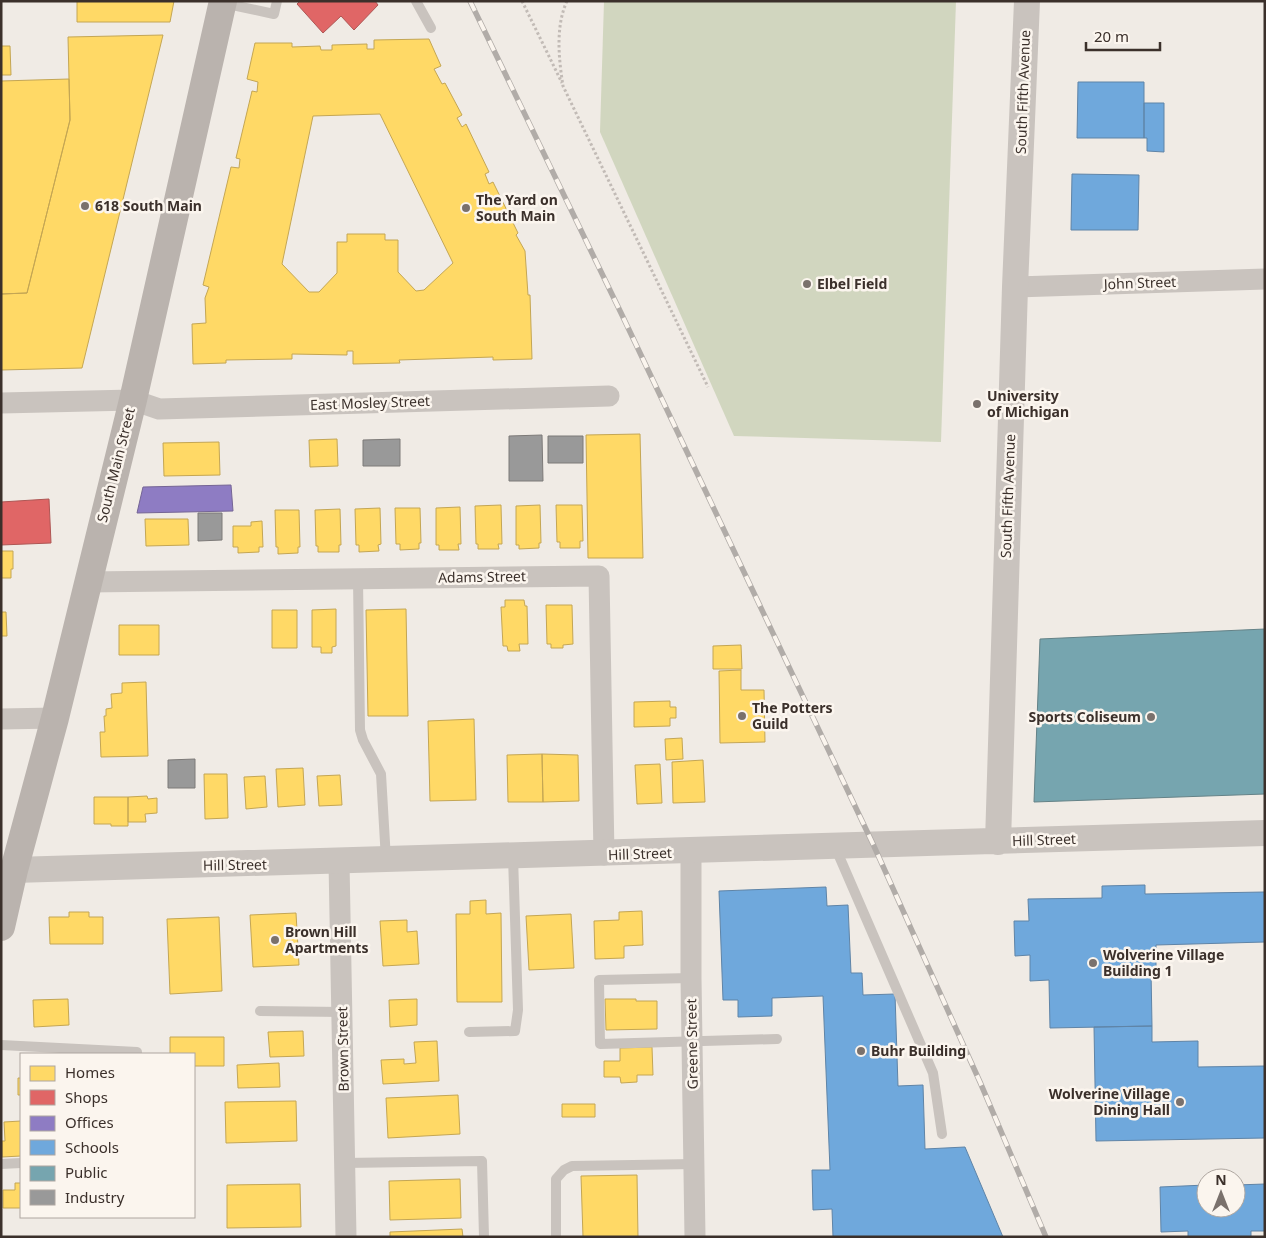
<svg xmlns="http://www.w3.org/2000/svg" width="1266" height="1238" font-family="'Noto Sans',sans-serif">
	<rect width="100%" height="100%" fill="#f0ebe5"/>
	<!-- green -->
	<path fill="#d1d6bf" d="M604,1H956L941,442L734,436L600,132Z"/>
	<!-- homes -->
	<path fill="#ffd966" stroke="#c4a654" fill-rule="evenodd" d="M77,1H174L170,22H77Z
		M163,35L82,368L1,370V294L27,293L70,120L68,37Z
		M429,39L441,66L434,69L442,84L445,83L462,115L457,118L462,127L466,124L489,172L485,174L489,184L493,182L518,233L516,235L525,251L528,295H530L532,359L493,360V357L399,360L400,363L353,364V351H347V355L292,354V359L226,360V363L193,364L192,324L206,323L205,298L209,287L203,285L231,167L239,168L240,159L236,158L252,91L257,92L258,82L247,79L255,43H292V47L320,46L321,50H332V45L367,44V49H374V40ZM380,114L453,263L424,290L416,291L398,272V240H385V234H347V242H337V273L319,292H309L282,264L313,116Z
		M1,46H10L11,75H1Z
		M69,79L70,120L27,293L1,294V81Z
		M640,434L643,558H588L586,435Z
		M337,439L338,466L310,467L309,440Z
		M219,442L220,475L164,476L163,443Z
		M501,505L502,544H498L499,549H478V544H476L475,506Z
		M540,505L541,543H539V548L519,549V545H516V506Z
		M556,505H582L583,541H580V548H560V542H557Z
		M460,507L461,544H458L459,550H439V545H436V508Z
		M380,508L381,544L378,545L379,551L359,552V545H356L355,509Z
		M395,508H420L421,543H419V549L400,550V544H396Z
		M340,509L341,545H339V552H318V546H316L315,510Z
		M275,510H299L300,547H298V553L278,554V547H276Z
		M145,519H188L189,545L146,546Z
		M262,521L263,547H259V552L238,553V547H233V526H251V522Z
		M1,551H13V569H11V578H1Z
		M505,600H524L525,606H527L528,644H519L520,651H508L507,646H503L501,607H505Z
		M546,605H572L573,644L563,645V648H551V644H547Z
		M336,609V646L332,647V653H321V647H312V610Z
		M406,609L408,716H368L366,610Z
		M272,610H297V648H272Z
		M1,612H6L7,636H1Z
		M119,625H159V655H119Z
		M741,645L742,669H713V646Z
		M741,670V690H764L765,742L720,743L719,671Z
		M146,682L148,756L101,757L100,732H105L104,716H106V709L112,708L111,694L122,693V683Z
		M670,701V707H676V718H670V726L634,727V702Z
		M474,719L476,800L430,801L428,721Z
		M682,738L683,759L666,760L665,739Z
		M542,754L543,802H508L507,755Z
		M542,754L578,755L579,801L543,802Z
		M703,760L705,802L673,803L672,762Z
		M660,764L662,803L637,804L635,765Z
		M303,768L305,805L278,807L276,769Z
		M204,774H227L228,818L205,819Z
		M340,775L342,805L319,806L317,776Z
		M265,776L267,807L246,809L244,777Z
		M147,796L148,799L157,798V813L145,814L146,822H128V797Z
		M94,797H128V826H111V824H94Z
		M486,900V914L501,913L502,1002H457L456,914H470V901Z
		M642,911L643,945L624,946V958L595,959L594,921L619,920V912Z
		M69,912H89V917H103V944H50L49,917H69Z
		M296,913L299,965L253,967L250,915Z
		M571,914L574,968L529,970L526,916Z
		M219,917L222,991L170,994L167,919Z
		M407,920V932L417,931L419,964L383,966L380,921Z
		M68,999L69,1025L34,1027L33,1000Z
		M417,999V1025L390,1027L389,1000Z
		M605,999H636V1001H657V1029L606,1030Z
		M303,1031L304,1056L270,1057L268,1032Z
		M170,1037H224V1066H194V1054H170Z
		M437,1041L439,1081L383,1084L381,1060L404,1059V1064L416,1063L414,1042Z
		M652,1047L653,1075H637V1082L621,1083L620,1077H604V1061H620V1048Z
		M21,1063V1095H18V1078H21Z
		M279,1063L280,1087L238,1088L237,1065Z
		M458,1095L460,1134L388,1138L386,1098Z
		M296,1101L297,1141L226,1143L225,1102Z
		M562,1104H595V1117H562Z
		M21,1121V1156L2,1157V1141H5L4,1122Z
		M637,1175L638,1237H583L581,1176Z
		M460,1179L461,1218L390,1220L389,1181Z
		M15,1183H21V1211V1208H3V1190H15Z
		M300,1184L301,1227L227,1228V1185Z
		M462,1229L463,1237H390V1232Z"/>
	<!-- shops -->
	<path fill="#e06666" stroke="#ae5654" d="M300,1H375L378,5L354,30L341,16L323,33L297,4Z
		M49,499L51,543L1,545V502Z"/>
	<!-- offices -->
	<path fill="#8e7cc3" stroke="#756595" d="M231,485L233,511L137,513L143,487Z"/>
	<!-- schools -->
	<path fill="#6fa8dc" stroke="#5f84a7" d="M1078,82H1144V138H1077Z
		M1144,103H1164V152L1147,151V138H1144Z
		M1072,174L1139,175L1138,230H1071Z
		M1145,885V894L1265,892V942L1156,945V970H1151L1152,1026L1050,1028L1049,980L1030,981V955L1015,956L1014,921H1029L1028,899L1102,898V886Z
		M826,887L827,906L848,905L851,973H862L863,995L895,994L898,1086L923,1085L925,1149L965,1147L1003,1237H833L832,1209L813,1210L812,1170H830L823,996L772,998V1016L738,1017V1000H723L719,891Z
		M1152,1026V1042L1198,1041V1067L1265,1066V1138L1096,1141L1094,1027Z
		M1265,1184V1231H1251V1237H1188V1231L1161,1232L1160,1187L1206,1185V1208H1236V1185Z"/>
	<!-- public -->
	<path fill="#76a5af" stroke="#648287" d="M1265,629V794L1034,802L1040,639Z"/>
	<!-- industry -->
	<path fill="#999" stroke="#7d7a78" d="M542,435L543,481H509V436Z
		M548,436H583V463H548Z
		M400,439V466H363V440Z
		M198,513H222V540L198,541Z
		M195,759V788H168V760Z"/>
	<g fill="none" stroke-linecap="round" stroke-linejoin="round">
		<!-- path -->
		<path stroke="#c2bbb6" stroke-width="3" stroke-dasharray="2.5 2.5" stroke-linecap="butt" d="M522,1L562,83
			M567,1C555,27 559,60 563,86L708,387"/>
		<!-- service -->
		<path stroke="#c9c3be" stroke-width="10" d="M416,1L431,28
			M223,3L274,14L277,1
			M358,579L360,730L363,740L381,774L386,860
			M836,849L933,1073L942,1134
			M691,978L599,980L600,1044L777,1039
			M260,1011L342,1012
			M469,1032L515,1031L518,1010L513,857
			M1,1045L137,1052V1054
			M344,1163L482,1161L484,1237
			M1,1164L21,1163
			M556,1237V1179L564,1170L572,1166L694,1164"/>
		<!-- minor -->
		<path stroke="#c9c3be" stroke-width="21" d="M1015,287L1265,279
			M1,403L133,400L159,409L609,396
			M87,582L599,576L604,855
			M1,719L55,718
			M691,852V978L695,1237
			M339,862L346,1237"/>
		<!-- tertiary -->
		<path stroke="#c9c3be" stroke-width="26" d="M998,842L1015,287L1027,1
			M14,870C431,860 848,847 1265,833"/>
		<!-- secondary -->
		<path stroke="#bab3ae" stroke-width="28" d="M1,927L14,870L55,718L133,400L223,1"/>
		<defs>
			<path id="rail" d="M470,1L622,315L873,844L980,1082L1046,1237"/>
		</defs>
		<!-- rail casing -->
		<use href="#rail" stroke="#b1aca8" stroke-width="5.5"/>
		<!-- rail -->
		<use href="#rail" stroke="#fbf5ee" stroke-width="4" stroke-dasharray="11" stroke-linecap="butt"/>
	</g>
	<!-- markers -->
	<g fill="#7a716c" stroke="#fbf5ee" stroke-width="2">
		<circle cx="85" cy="206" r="5"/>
		<circle cx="466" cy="208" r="5"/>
		<circle cx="807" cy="284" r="5"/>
		<circle cx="977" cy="404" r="5"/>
		<circle cx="742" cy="716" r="5"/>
		<circle cx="1151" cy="717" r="5"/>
		<circle cx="275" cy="940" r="5"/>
		<circle cx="1093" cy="963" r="5"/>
		<circle cx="861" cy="1051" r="5"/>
		<circle cx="1180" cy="1102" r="5"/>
	</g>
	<g text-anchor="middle" stroke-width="5" stroke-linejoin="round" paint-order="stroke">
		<!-- street labels -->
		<g font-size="14" fill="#3b302b" stroke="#fbf5ee">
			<text transform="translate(1023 92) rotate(-88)" y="5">South Fifth Avenue</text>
			<text transform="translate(1140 283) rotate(-2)" y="5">John Street</text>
			<text transform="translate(370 403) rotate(-2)" y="5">East Mosley Street</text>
			<text transform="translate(116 465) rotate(-76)" y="5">South Main Street</text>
			<text transform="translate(1008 496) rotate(-88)" y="5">South Fifth Avenue</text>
			<text transform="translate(482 577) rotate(-1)" y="5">Adams Street</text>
			<text transform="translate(1044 840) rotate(-2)" y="5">Hill Street</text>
			<text transform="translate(640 854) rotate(-2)" y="5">Hill Street</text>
			<text transform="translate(235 865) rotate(-1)" y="5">Hill Street</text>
			<text transform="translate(692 1044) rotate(-91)" y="5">Greene Street</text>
			<text transform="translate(343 1049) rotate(-91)" y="5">Brown Street</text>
		</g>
		<!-- poi labels -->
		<g font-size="14" font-weight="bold" fill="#3b302b" stroke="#fbf5ee" text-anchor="start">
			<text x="476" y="205">The Yard on<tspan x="476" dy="16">South Main</tspan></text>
			<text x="95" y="211">618 South Main</text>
			<text x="817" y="289">Elbel Field</text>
			<text x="987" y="401">University<tspan x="987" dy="16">of Michigan</tspan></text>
			<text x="752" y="713">The Potters<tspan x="752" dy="16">Guild</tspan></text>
			<text x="1141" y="722" text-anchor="end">Sports Coliseum</text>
			<text x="285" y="937">Brown Hill<tspan x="285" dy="16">Apartments</tspan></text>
			<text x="1103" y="960">Wolverine Village<tspan x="1103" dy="16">Building 1</tspan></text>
			<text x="871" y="1056">Buhr Building</text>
			<text x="1170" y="1099" text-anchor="end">Wolverine Village<tspan x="1170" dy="16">Dining Hall</tspan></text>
		</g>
	</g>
	<!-- border -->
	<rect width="1266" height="1238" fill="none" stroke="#3b302b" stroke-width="5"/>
	<!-- legend -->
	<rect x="20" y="1053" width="175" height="165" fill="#fbf5ee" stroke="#aea6a0"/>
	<rect x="30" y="1066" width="25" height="15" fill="#ffd966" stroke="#aea6a0"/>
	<text x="65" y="1078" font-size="15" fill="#3b302b">Homes</text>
	<rect x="30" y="1090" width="25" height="15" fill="#e06666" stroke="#aea6a0"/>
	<text x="65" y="1103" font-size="15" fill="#3b302b">Shops</text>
	<rect x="30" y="1116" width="25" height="15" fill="#8e7cc3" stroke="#aea6a0"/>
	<text x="65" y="1128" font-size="15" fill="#3b302b">Offices</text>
	<rect x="30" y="1140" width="25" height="15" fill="#6fa8dc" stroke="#aea6a0"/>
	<text x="65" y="1153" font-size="15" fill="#3b302b">Schools</text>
	<rect x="30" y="1166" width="25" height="15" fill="#76a5af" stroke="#aea6a0"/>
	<text x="65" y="1178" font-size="15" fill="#3b302b">Public</text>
	<rect x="30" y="1190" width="25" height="15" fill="#999999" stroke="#aea6a0"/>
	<text x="65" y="1203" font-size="15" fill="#3b302b">Industry</text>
	<!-- north arrow -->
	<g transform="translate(1221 1193)"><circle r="24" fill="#fbf5ee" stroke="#aea6a0"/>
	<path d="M0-4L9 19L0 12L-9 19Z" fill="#7a716c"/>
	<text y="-8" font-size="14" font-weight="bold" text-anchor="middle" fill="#3b302b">N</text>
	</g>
	<!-- scale -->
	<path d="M1086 42v8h74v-8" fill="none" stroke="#3b302b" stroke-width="2.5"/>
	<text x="1094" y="42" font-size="15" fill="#3b302b" stroke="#fbf5ee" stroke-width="4" paint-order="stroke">20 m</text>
</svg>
